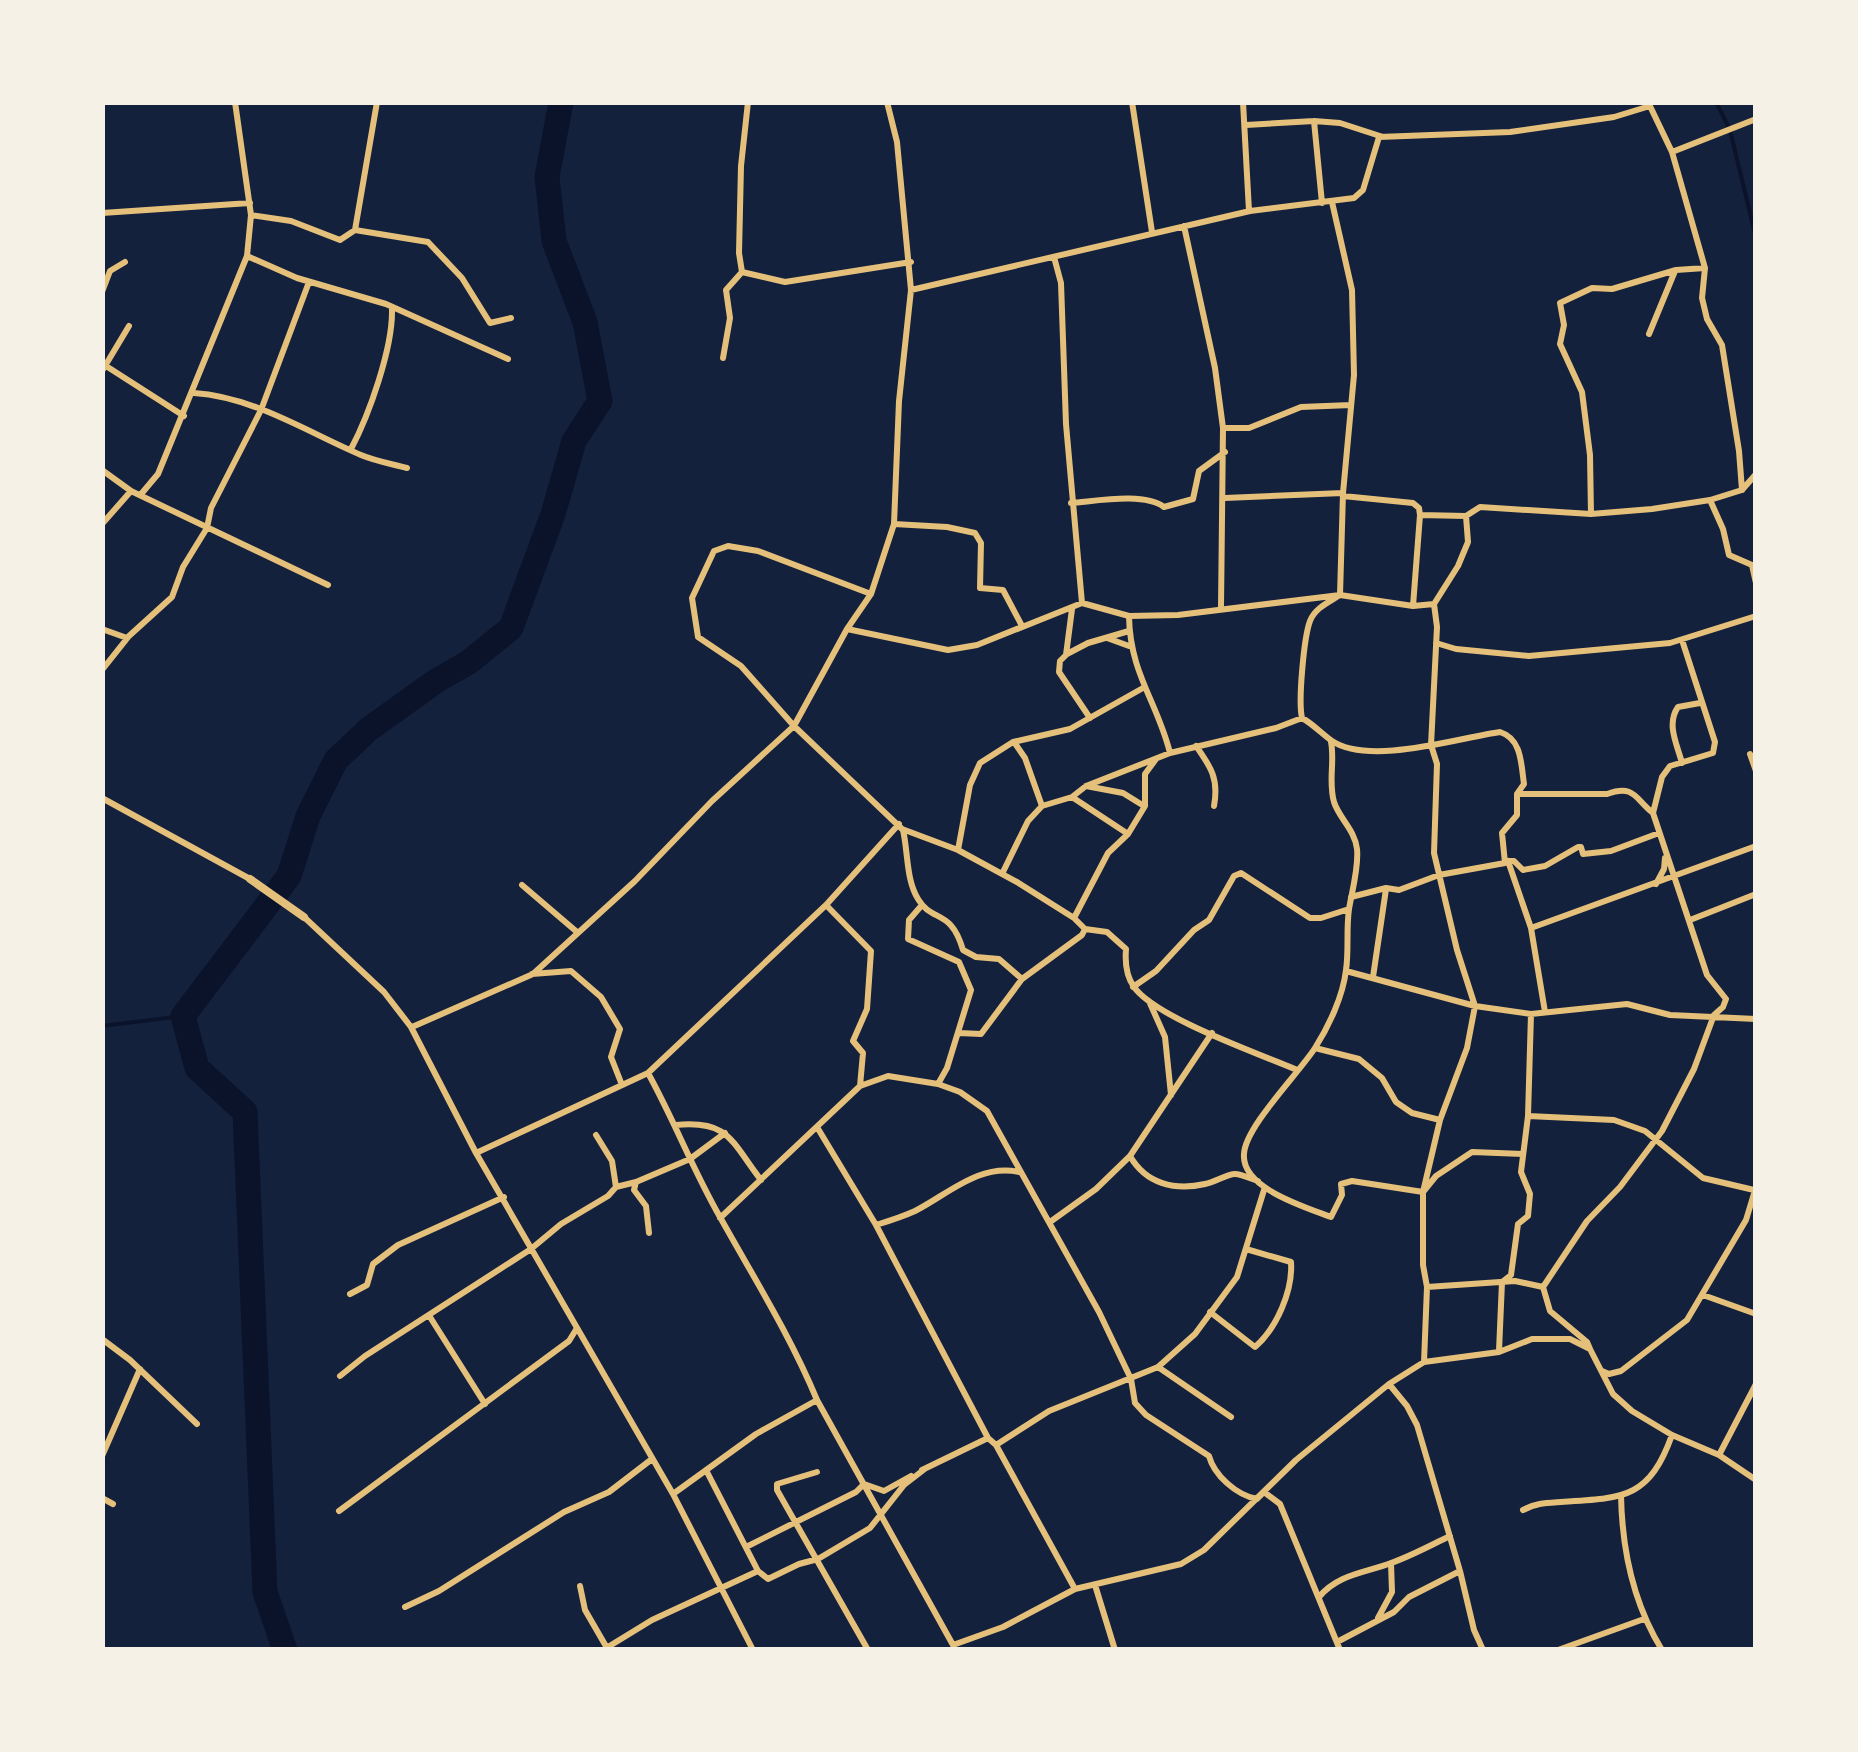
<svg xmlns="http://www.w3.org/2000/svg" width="1858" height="1752" font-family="'Space Grotesk',sans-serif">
	<rect width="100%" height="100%" fill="#14213d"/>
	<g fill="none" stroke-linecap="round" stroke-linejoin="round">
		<!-- stream -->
		<path stroke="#0b132b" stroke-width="4" d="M1716,102L1730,130L1756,238
			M102,1026L183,1016"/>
		<!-- river -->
		<path stroke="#0b132b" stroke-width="25" d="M285,1650L265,1592L245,1112L197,1068L183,1016L289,876L308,816L336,760L369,729L436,681L469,662L511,628L553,514L574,441L600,401L585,322L554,241L547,177L561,102"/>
		<!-- minor -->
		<path stroke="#e5c07b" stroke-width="6" d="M1132,102L1152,232
			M1243,102L1249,211
			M1649,104L1672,152L1705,268L1702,298L1707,319L1722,345L1739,451L1742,490
			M1314,121L1322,203
			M1246,125L1314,121L1340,123L1383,137
			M1672,152L1756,119
			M1332,202L1352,290L1354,375L1343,493L1340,595C1329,602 1315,608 1310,621C1304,637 1298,701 1302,718C1313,724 1322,734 1332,741C1370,766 1458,738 1500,732C1522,739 1521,764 1524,784L1517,794V815L1502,833L1505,863L1508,861L1531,928L1545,1012
			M102,213L250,203
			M251,215L291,221L340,240L355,230L428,242L462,278L490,323L511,318
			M1184,226L1215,368L1223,428L1221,608
			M355,230L377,102
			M247,256L297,278L386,304L508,359
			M1054,257L1061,283L1066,424L1082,603
			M742,272L785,282L911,262
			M911,290L1250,211L1354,198L1363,190L1379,137L1510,132L1614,117L1650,106
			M102,292L110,271L125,262
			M1649,334L1675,271
			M723,358L730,318L726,290L742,272L739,253L741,166L748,102
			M106,366L184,416
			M102,371L129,326
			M194,393C254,397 307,432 361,455C375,461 392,464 407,468
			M1223,428H1249L1301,407L1351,405
			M351,449C369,415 393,348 392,309
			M102,470L131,491L328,585
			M142,493L158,474L247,256L251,215L235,102
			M1343,496L1413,503L1419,508L1420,515L1466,516L1480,507L1591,514L1652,509L1710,500L1742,490L1756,474
			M1225,498L1343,493
			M1710,500L1723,529L1729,555L1752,565L1756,583
			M1071,503C1097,501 1144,492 1164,507L1193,499L1199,471L1225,452
			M1591,514L1590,455L1582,392L1560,344L1564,325L1560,303L1592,288L1612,289L1676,270L1705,268
			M102,524L131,491
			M894,524L947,527L975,533L981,543L980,588L1003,590L1022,626
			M871,594L758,551L728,546L714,551L692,598L698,637L741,666L794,726L902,829L958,850L1017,882L1074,918L1085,929L1107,932L1126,949C1125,961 1126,976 1134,987C1156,1018 1260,1054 1297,1070
			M1413,606L1420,515
			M1072,609L1066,655L1060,661L1059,672L1090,718
			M1129,616C1130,674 1157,701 1170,753
			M102,629L127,638
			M847,629L948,650L977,645L1082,603L1129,616L1178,615L1340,595L1413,606L1434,604
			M1107,638L1129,646
			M1436,643L1456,649L1529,656L1670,643L1756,616
			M1067,654L1088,643L1129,631
			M102,670L129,636L172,597L183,567L207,528L211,508L261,410L309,282
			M1014,742L1025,758L1042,806
			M1331,742C1335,762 1328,781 1334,802C1339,818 1355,830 1357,849C1359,867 1352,891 1349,909C1346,930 1349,950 1346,970C1343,996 1329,1026 1315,1048C1299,1073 1245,1127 1244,1154C1241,1188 1305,1207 1331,1217L1342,1195L1341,1184L1352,1181L1423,1192L1436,1176L1472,1152L1523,1154
			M1196,746C1211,767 1219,779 1214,806
			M1750,754L1756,771
			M1682,763C1677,744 1666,724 1678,707L1700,703
			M1086,786L1123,793L1144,806
			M1517,794H1607C1635,784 1635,799 1653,813
			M1072,797L1128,834
			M102,798L250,879
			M903,830C908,851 906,880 918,899C932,923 951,908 963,950L976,957L999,959L1022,979
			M958,850L970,785L980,763L1013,742L1070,729L1143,688
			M1508,861H1514L1523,870L1545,866L1578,847H1581L1583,854L1611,851L1659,833
			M1002,874L1028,821L1042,806L1072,797L1086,786L1170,753L1276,728L1302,718
			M1656,884L1664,869L1665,858
			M522,885L577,932
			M1351,897L1386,888L1399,890L1439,875L1505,863
			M826,905L871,951L867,1009L853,1041L863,1053L860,1086
			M922,905L909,920L908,939L959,962L971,990L947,1068L938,1084
			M304,917L384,992L411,1027L476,1153L673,1494L756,1434L817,1400L953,1645L1003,1627L1075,1589L1181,1564L1204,1550L1296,1460L1389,1384L1424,1362L1499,1352L1532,1339H1570L1590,1349L1613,1394L1632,1411L1672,1435L1719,1455L1756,1480
			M1074,918L1108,853L1128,834L1145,806V774L1156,759
			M1690,920L1756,894
			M1531,928L1756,846
			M1346,971L1475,1006L1531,1014L1627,1004L1670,1015L1756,1019
			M532,974L571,971L601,997L620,1029L611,1057L622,1085
			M1373,977L1386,889
			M1133,987L1156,971L1194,930L1209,920L1234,876L1241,873L1310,918H1321L1349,909
			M1149,1001L1165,1037L1171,1095
			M412,1027L533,974L635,881L712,801L794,726L847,629L871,594L894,524L899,401L911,290L897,142L887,102
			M959,1033L981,1034L1022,979L1082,935L1085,929
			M1315,1048L1359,1059L1382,1078L1396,1102L1412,1113L1440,1120
			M648,1073C674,1120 693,1170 720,1217C754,1278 790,1335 817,1400
			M1528,1116L1614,1120L1645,1131L1703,1178L1754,1190
			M676,1125C729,1120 731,1141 761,1180
			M817,1127L876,1225L988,1438L996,1445L1075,1589
			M596,1135L612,1161L616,1187
			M476,1153L648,1073L826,905L899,824
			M1130,1156C1146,1184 1175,1191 1205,1184C1215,1182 1227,1174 1235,1174C1241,1174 1252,1179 1258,1181
			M636,1182L634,1190L646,1206L649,1233
			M720,1218L860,1086L888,1076L938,1084L960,1092L987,1111L1099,1312L1131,1379L1135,1403L1146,1415L1209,1456C1214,1475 1236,1495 1257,1499L1264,1492L1280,1504L1340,1650
			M1050,1222L1096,1189L1130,1156L1212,1033
			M876,1225C889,1221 902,1217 915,1211C948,1194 980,1163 1019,1172
			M1427,1287L1515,1281L1543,1287L1550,1311L1587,1342L1590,1349
			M1543,1287L1587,1221L1620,1187L1662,1131L1694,1069L1714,1015L1723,1007L1726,999L1707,975L1653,813L1662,777L1670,766L1713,753L1715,742L1682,640
			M350,1294L367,1285L373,1264L398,1245L504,1197
			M1703,1295L1756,1314
			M1210,1312L1255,1347C1277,1328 1293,1290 1291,1262L1246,1249
			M430,1317L485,1404
			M102,1339L130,1360L197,1424
			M1499,1351L1502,1282L1511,1275L1518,1224L1528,1216L1530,1194L1521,1172L1528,1116L1531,1014
			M1424,1362L1427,1287L1423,1265V1192L1440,1120L1467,1048L1475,1006L1457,950L1434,853L1437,764L1431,745L1437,627L1434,604L1458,566L1468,542L1466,516
			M1158,1367L1231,1417
			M1602,1371L1609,1374L1621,1371L1687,1320L1746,1220L1756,1187
			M340,1376L365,1356L531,1249L561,1224L608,1196L616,1187L636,1182L690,1159L725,1133
			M1389,1384L1407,1406L1417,1425L1460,1571L1474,1630L1483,1650
			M996,1445L1049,1411L1158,1367L1195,1334L1237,1277L1264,1190
			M1719,1455L1756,1384
			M102,1456L140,1369
			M706,1470L758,1571
			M922,1470L988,1438
			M817,1472L777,1484V1490L868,1650
			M673,1494L753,1650
			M1621,1495C1622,1549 1633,1603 1662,1650
			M102,1498L113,1504
			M1523,1510C1536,1503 1546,1503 1561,1502C1624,1498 1649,1499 1672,1435
			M339,1511L569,1341L577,1328
			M746,1547L856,1492L864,1484L884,1491L911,1476
			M1095,1585L1115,1650
			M580,1586L585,1610L607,1648
			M1319,1597C1338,1574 1365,1573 1391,1563C1411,1556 1431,1545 1450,1536
			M405,1607L439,1591L564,1512L609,1492L652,1459
			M1378,1618L1392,1592L1391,1563
			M1337,1642L1394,1612L1409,1597L1460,1571
			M603,1650L652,1620L758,1571L768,1579L799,1564L818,1559L870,1528L904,1485L926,1468
			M1558,1650L1644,1619"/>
		<!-- tertiary -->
		<path stroke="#e5c07b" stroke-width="8" d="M250,879L304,917"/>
	</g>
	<!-- border -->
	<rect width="1858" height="1752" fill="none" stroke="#f6f1e7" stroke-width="210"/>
</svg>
